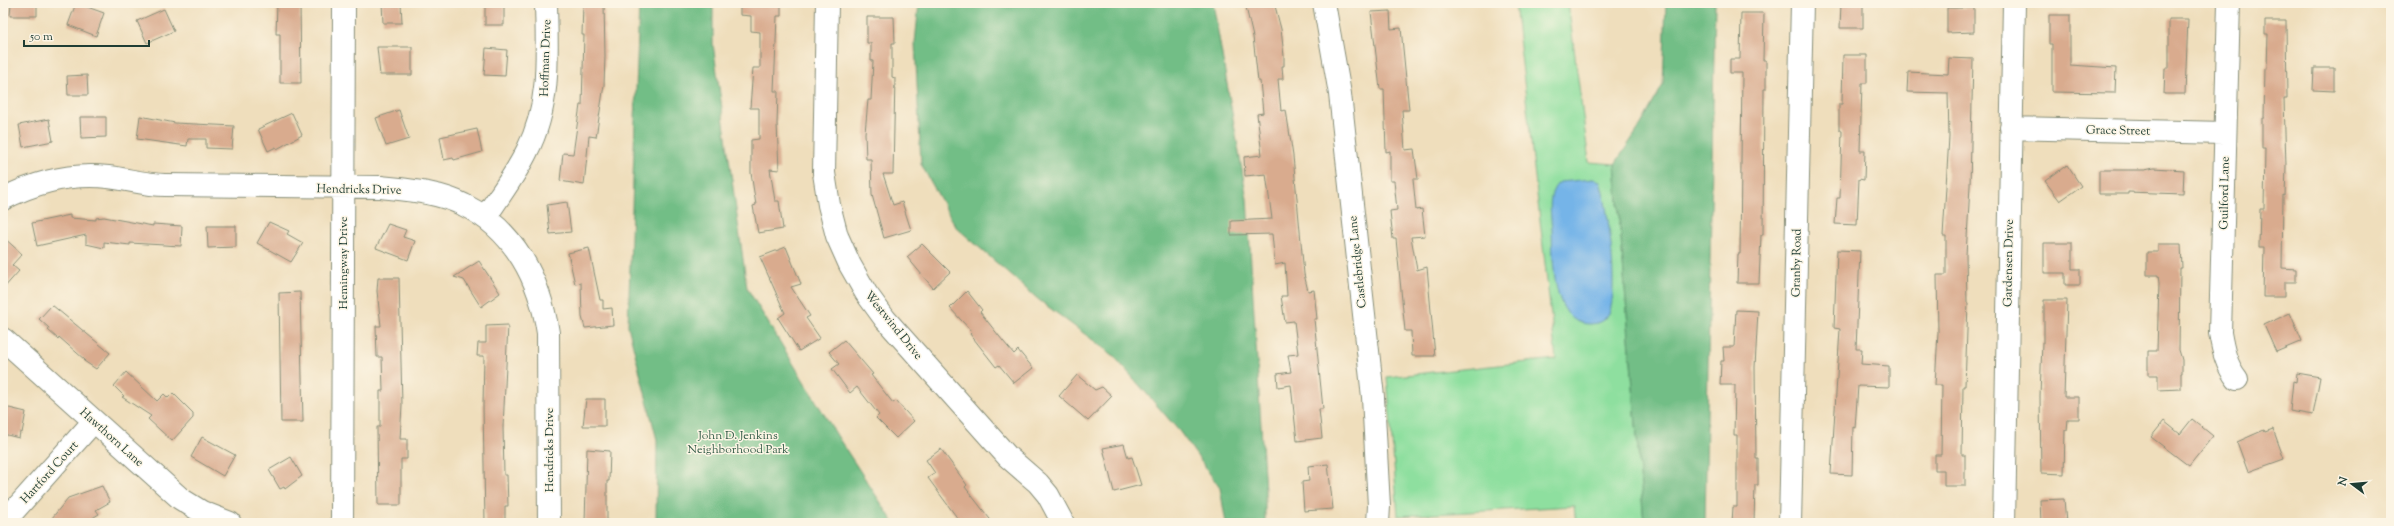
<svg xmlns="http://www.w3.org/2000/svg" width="2394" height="526" font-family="'Sorts Mill Goudy',serif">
	<rect width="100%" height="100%" fill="#fcf5e5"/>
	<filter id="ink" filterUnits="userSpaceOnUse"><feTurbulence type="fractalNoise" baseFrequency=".025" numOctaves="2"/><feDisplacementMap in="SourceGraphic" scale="8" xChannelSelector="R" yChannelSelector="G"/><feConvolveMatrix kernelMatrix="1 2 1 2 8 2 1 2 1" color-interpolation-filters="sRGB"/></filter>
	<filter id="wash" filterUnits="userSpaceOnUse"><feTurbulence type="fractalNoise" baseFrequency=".012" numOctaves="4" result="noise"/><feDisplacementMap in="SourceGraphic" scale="16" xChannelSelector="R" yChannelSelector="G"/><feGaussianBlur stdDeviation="0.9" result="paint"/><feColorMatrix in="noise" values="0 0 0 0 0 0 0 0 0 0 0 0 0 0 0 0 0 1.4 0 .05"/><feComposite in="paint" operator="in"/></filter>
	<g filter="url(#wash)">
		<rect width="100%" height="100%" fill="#efdebc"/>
		<!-- green -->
		<path fill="#8edf9f" stroke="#568e6a" d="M1515,3H1568L1589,162L1615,164L1644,523H1576L1574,506L1398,516L1387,377L1556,359Z"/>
		<!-- forest -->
		<path fill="#72be86" stroke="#487e5d" d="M639,3H713V44L747,288L841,442L894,523H656L657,440L628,326Z
			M919,3H1213L1247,199L1265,491V523H1226L1220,488L1180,432L1113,355L1039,300L956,227L921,164L915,43Z
			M1666,3H1715L1705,523H1644L1615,164L1639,128L1663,85Z"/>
		<!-- water -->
		<path fill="#74b4e8" stroke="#4a788e" d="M1593,179L1600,181C1608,203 1619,293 1609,313C1605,321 1597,324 1589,324C1551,324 1553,257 1552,230C1551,214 1546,192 1560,182Z"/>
		<g id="blocks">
			<!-- building -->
			<path fill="#d9ab8e" d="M11,3H37V16H10Z
				M76,3L104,13L96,36L68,25Z
				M277,3H300L301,83H280V34H276Z
				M382,3H401L402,23H383Z
				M485,3H504V25H485Z
				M1245,3H1272L1273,6H1275L1281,29L1284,56V66H1282L1283,79H1278L1281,111L1286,110L1293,156L1304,274L1308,291L1314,290L1317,319H1314L1323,409H1319L1322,438L1297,441L1291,385L1278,387L1277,374L1291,372L1288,355L1298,354L1294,321L1285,322L1281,296H1287L1285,263L1275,265L1272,234L1231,235V221L1272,219L1266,174L1245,176L1244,157L1262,155L1257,114L1263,113L1260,81H1258L1253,37Z
				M1841,3H1863V28H1840Z
				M583,4H604L605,56L604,85L596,137L589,136L584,185L560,181L563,153L573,154L580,105H582L584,35H582Z
				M740,4H781V16H777L774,91H778L777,124L779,170L770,169L775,201H779L783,229L758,233L753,206L756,205L751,173V140L759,139V108H750L753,68H760V32L751,31V16L740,15Z
				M1947,8H1974V32L1947,33Z
				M164,9L174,31L147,43L137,21Z
				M1390,11L1391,29L1401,28L1409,110H1402L1405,150L1414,149L1418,179H1413L1416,210L1422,209L1425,236L1411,237L1417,270L1427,267L1435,356H1412L1411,331H1405L1396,239H1393L1390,211L1397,210L1394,181H1390V151L1386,152L1384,89H1380L1371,12Z
				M1741,13H1764L1763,60H1766V89H1764L1763,235H1761L1759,283H1737L1738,254H1740L1742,73H1730V59H1740Z
				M2049,15H2070V65L2116,68L2115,93L2052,92V44H2049Z
				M867,17H894L895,43H892V77L895,78L893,174H883L893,205L902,202L911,230L884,238L872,195L871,159H866L865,133L868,100H871L873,61H871V43H867Z
				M2169,19H2188L2185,94H2164L2165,68H2169Z
				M2265,21H2286L2287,99H2284L2286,166L2285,196L2283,195L2282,268L2296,269V282H2284V297H2263L2264,247H2259L2260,209H2264L2265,148H2262V118H2264L2265,68L2267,69L2268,34H2265Z
				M377,47H412V75H380Z
				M486,48L507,50L505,76L484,75Z
				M1843,55H1867V83H1862L1860,151H1865L1864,180L1859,179L1857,225L1835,224L1837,198H1840L1842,131L1839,130V104H1842Z
				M1949,58L1973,59L1970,186L1966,255L1967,303H1968L1965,386H1963L1962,455H1965V486H1944V470H1935V455H1941L1942,385H1935L1938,332L1937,275H1946V236H1943L1949,137L1948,93L1907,92L1908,72L1948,74Z
				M2314,68H2334V91L2313,90Z
				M87,75L88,95H68L67,76Z
				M399,110L409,139L386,146L376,118Z
				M292,113L302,135L277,149L276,147L268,151L258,129Z
				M140,116L175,123L234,126L232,149L206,148V139H188L187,146L137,139Z
				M80,117H106V137L81,138Z
				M49,119L53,141L23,147L19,125Z
				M477,129L482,152L454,160L453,158L444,160L440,137Z
				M2067,165L2081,186L2060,201L2045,181Z
				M2154,168L2184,170L2183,194L2128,192V194H2099V170H2145Z
				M567,202L571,232L550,234L547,205Z
				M70,215V218L96,220V218L104,217L153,226V224L182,226L181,246L130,243V245L104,242V248L86,244V235L37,246L32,223Z
				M269,222L289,231L287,234L303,243L291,262L257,243Z
				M388,224L406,230L403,237L415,241L408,260L376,248Z
				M207,226H236V247L208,248Z
				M3,237L22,254L12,265L19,271L3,289Z
				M2044,243H2072V269H2080V285H2065V273H2044Z
				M922,244L950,272L933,288L907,257Z
				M2158,244H2181L2182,268H2180L2179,350L2182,360V373H2181V389L2158,390V375H2148V351H2157L2159,283L2158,275H2147V252H2158Z
				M786,247L801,284L791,287L810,316L806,318L820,338L799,351L778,318L785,313L760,257Z
				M589,248L600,300H603V309L612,308L613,325L585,328L582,317L581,283L575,284L568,253Z
				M1837,250L1860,251L1856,349H1862L1861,364L1889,366V387L1858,386L1855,428L1853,427L1852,475L1831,474L1840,329L1834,328Z
				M479,261L500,293L481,307L464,280L454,277Z
				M378,278H399L402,405L400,439H407V459H401V505H378L377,427H380V391H383L382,357H377L376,326H381L377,291Z
				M967,291L982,310L980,312L1003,341L1014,354L1018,350L1033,368L1014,383L999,365L996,367L970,334L972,332L950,308Z
				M300,292L303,422H281L279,293Z
				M2044,300H2067L2064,397H2079V419H2068L2067,430H2065L2064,474L2041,473L2040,396L2042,342H2044Z
				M52,305L110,353L96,369L84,361L85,360L59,337L58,339L48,330L49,328L39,319Z
				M1736,310L1758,311L1755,367L1756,459H1758V485H1755L1754,523H1732L1733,507H1737V435H1734L1735,385H1720L1721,361H1724L1723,347H1734Z
				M2290,313L2302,341L2276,352L2264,325Z
				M508,325L503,427L504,475H507L508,506H505V523H485L483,405L484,356H477L478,343H486V326Z
				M844,340L873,374L871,375L893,403L896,401L914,421L896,438L876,418L879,415L857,387L850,393L832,369L839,364L829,352Z
				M126,372L157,401L164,394L168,398L173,393L193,413V418L172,441L148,419L151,416L122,397L124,396L114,386Z
				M2297,373L2320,377L2313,415L2290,411L2293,381L2296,382Z
				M1077,375L1095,390L1102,387L1112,396L1088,421L1059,396Z
				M586,399H605V426H583Z
				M5,407L26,412L22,433L20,432L19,438L3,434Z
				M2192,419L2213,436L2189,466L2151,437L2164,421L2180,434Z
				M2273,429L2284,459L2248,472L2237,442L2264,430L2265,432Z
				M202,437L235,455L223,476L191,457Z
				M1124,444L1128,458L1132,457L1141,485L1114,492L1103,448Z
				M587,449L610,451L609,481H607V523H585Z
				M941,449L967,485L965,487L993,523H961L928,478L935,473L926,460Z
				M291,457L302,476L285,489L284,487L280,489L269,470Z
				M1328,464L1333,509L1304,511L1302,482L1309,481L1308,466Z
				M102,486L110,502L96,510L99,514L84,523H48L68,498Z
				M2064,499L2066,523H2041L2040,500Z"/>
		</g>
	</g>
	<g filter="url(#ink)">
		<use href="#blocks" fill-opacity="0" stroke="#878e78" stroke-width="1"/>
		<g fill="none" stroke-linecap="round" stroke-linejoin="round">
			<defs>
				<path id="minor" d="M827,3L824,173L829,205L837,236L850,265L866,293L885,319L1008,457L1038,483L1048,495L1063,523
					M1324,3L1340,94L1373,397L1379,506L1378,523
					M2229,3L2220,333C2223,350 2226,365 2237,379
					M2011,128L2225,133
					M3,199C36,182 71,173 108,177C127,179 146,185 165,185C237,186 309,187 381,187C408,190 439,192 464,205C515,230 540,280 548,333L549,523
					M485,218C499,196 516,174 527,151C551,105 547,53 546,3
					M3,339L181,499L202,512L230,523
					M3,523L94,421
					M342,523L344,3
					M1790,523L1802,3
					M2004,523L2014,3"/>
			</defs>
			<!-- minor casing -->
			<use href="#minor" stroke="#878e78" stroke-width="24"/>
			<!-- minor -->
			<use href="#minor" stroke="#fff" stroke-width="22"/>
		</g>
	</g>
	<g text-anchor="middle" stroke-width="3" stroke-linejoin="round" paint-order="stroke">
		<!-- street labels -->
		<g font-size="12" fill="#1f3d34" stroke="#fcf5e5">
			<text transform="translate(545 58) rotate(-88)" y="4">Hoffman Drive</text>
			<text transform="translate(2118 130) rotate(1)" y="4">Grace Street</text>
			<text transform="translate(359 189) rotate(1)" y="4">Hendricks Drive</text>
			<text transform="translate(2224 193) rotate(-89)" y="4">Guilford Lane</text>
			<text transform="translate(1357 262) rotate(-96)" y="4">Castlebridge Lane</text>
			<text transform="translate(343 263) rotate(-90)" y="4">Hemingway Drive</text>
			<text transform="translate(1796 263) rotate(-89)" y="4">Granby Road</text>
			<text transform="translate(2008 263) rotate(-89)" y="4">Gardensen Drive</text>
			<text transform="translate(894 325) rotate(51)" y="4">Westwind Drive</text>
			<text transform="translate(112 437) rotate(42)" y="4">Hawthorn Lane</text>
			<text transform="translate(549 450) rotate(-90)" y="4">Hendricks Drive</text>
			<text transform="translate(49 472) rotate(-48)" y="4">Hartford Court</text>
		</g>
		<!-- park labels -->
		<g font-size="12" fill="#355d49" stroke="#fcf5e5">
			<text x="738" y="439">John D. Jenkins<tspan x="738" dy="14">Neighborhood Park</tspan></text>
		</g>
	</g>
	<!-- margin -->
	<rect width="2394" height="526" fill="none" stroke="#fcf5e5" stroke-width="16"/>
	<!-- north arrow -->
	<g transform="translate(2352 484) rotate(286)" stroke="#fcf5e5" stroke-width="3" paint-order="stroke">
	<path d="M0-3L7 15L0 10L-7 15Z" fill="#1f3d34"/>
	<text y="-6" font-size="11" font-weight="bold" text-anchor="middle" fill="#1f3d34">N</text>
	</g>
	<!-- scale -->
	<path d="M24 40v6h125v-6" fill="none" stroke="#1f3d34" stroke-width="2"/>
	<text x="30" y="40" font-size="12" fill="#1f3d34" stroke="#fcf5e5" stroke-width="3" paint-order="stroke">50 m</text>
</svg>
